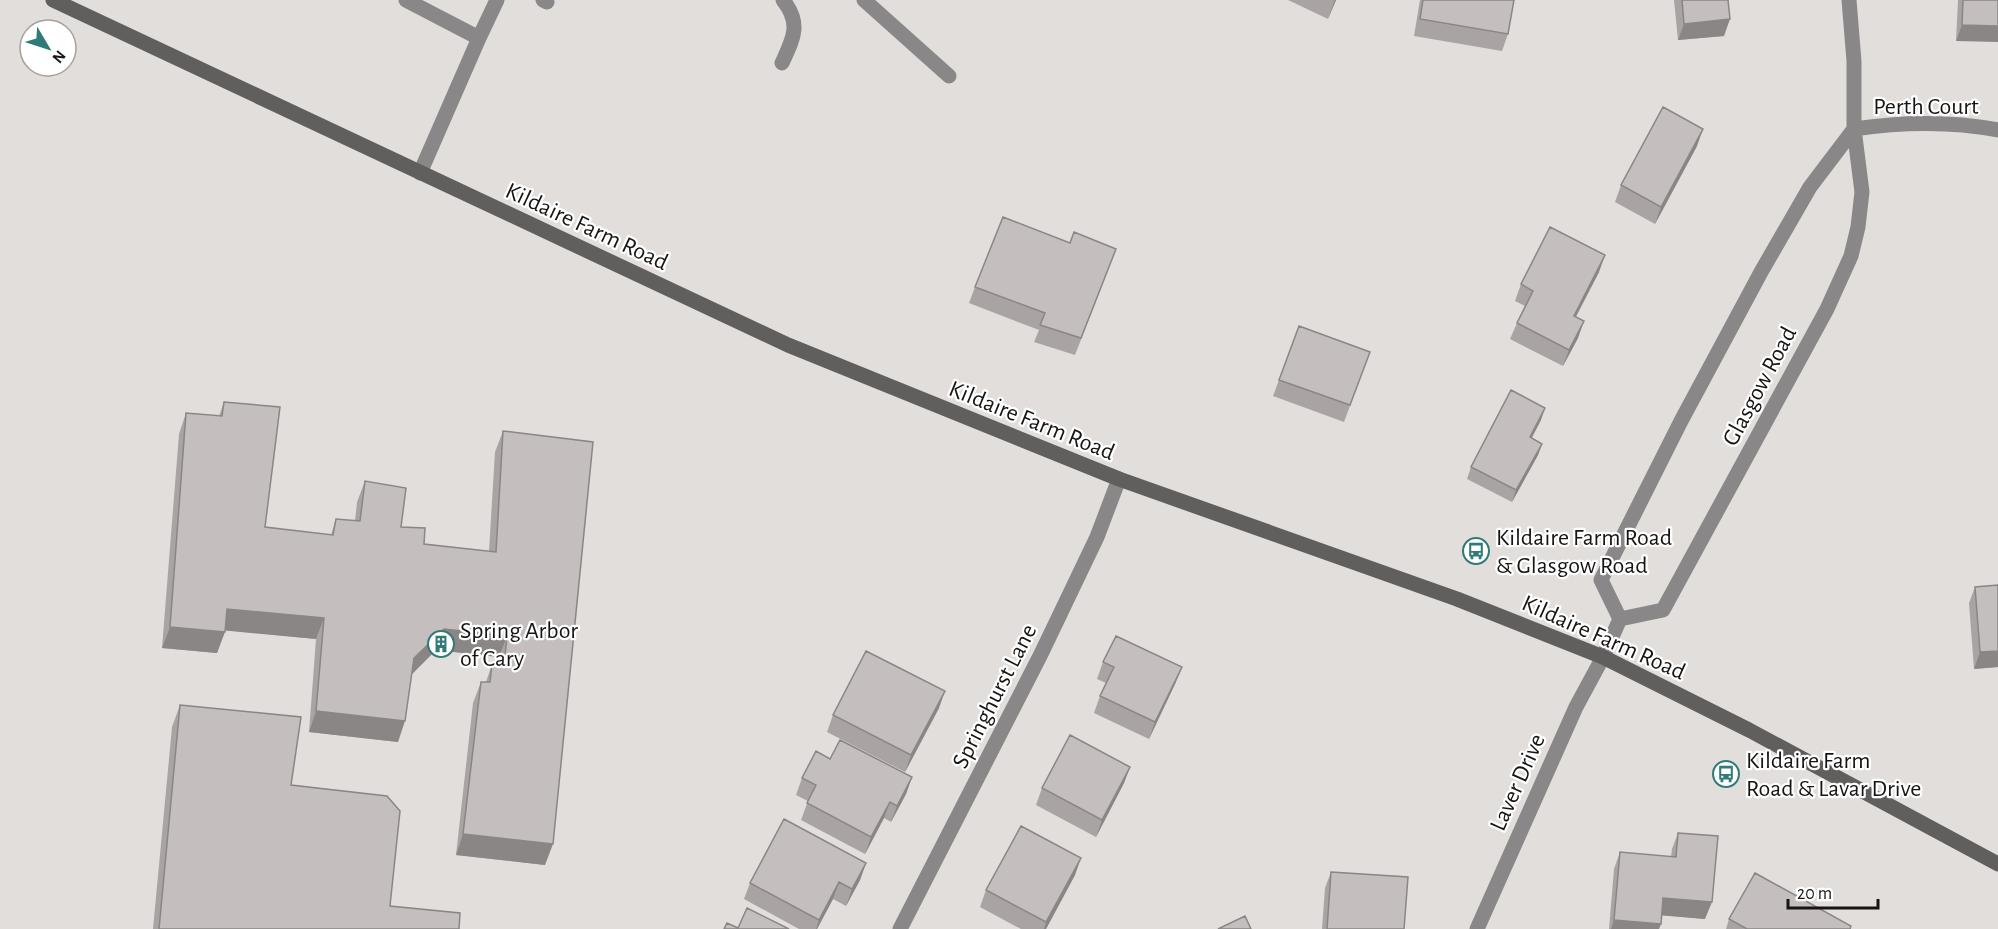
<svg xmlns="http://www.w3.org/2000/svg" width="1998" height="929" font-family="'Alegreya Sans',sans-serif">
	<rect width="100%" height="100%" fill="#e2dedc"/>
	<g fill="none" stroke-linecap="round" stroke-linejoin="round">
		<!-- service -->
		<path stroke="#898787" stroke-width="15" d="M406,0L479,38L420,173
			M543,0L547,2
			M864,0L949,76
			M479,38L497,0
			M782,63C793,39 802,24 783,0"/>
		<!-- minor -->
		<path stroke="#898787" stroke-width="15" d="M1854,129C1901,122 1951,121 1998,130
			M1620,619L1663,610L1827,309L1851,256L1858,227L1862,192L1854,129V61L1849,0
			M900,929L1041,654L1097,537L1119,479
			M1477,929L1576,707L1603,657L1620,619L1601,580L1681,421L1761,272L1810,187L1854,129"/>
		<!-- secondary -->
		<path stroke="#615e5e" stroke-width="15" d="M53,0L788,345L1119,479L1457,599L1603,657L1749,730L1998,864"/>
	</g>
	<!-- wall -->
	<path fill="#a9a4a3" d="M1288,0H1336L1328,19Z
		M1420,0H1514L1508,34L1502,51L1414,36Z
		M1674,0H1728L1724,36L1678,40Z
		M1958,0H1998L1956,41Z
		M1697,146L1655,224L1615,202L1621,185Z
		M1110,265L1075,355L1034,342L1039,330L969,303L975,287Z
		M1599,272L1576,317L1578,338L1563,366L1510,339L1517,323L1525,306L1515,301L1521,284Z
		M1299,326L1370,352L1344,422L1273,396Z
		M224,402L265,527L331,535L336,519L355,521L357,502L365,481L401,527L424,544L489,551L495,452L503,431L545,865L456,855L473,703L481,682H486L492,664L498,665L499,657L436,650L412,674L398,742L309,732L316,639L225,630L217,653L162,648L179,434L186,413L219,416Z
		M1541,420L1531,438L1542,444L1538,455L1512,502L1467,479L1471,467Z
		M1975,587L1998,667L1974,669L1969,603Z
		M1103,662L1182,667L1175,684L1149,739L1094,713L1100,696L1106,683L1097,679Z
		M180,705L291,785L390,906L459,929H153L172,727Z
		M939,708L905,772L827,732L833,715Z
		M1130,767L1124,783L1096,837L1036,805L1042,788Z
		M912,777L906,794L891,822L884,818L865,854L801,820L808,801L796,795L802,778Z
		M1678,833L1705,919L1661,915L1659,929H1609L1614,869L1620,852L1671,857L1672,849Z
		M866,863L860,880L846,906L833,899L817,929H799L744,899L750,883Z
		M1331,872L1404,929H1322L1325,888Z
		M1075,875L1046,929H1021L980,907L986,890Z
		M1729,919L1851,926L1850,929H1726Z"/>
	<!-- shaded-wall -->
	<path fill="#898685" d="M1335,0H1336L1328,19L1334,2Z
		M1730,19L1724,36L1678,40L1684,24Z
		M1962,25L1998,26V42L1956,41Z
		M1703,129L1697,146L1655,224L1661,207Z
		M1605,255L1599,272L1567,333L1574,316Z
		M1584,321L1578,338L1563,366L1569,350Z
		M1545,408L1541,420L1526,449L1530,437Z
		M1542,444L1538,455L1512,502L1516,490Z
		M227,609L324,618L316,639L220,630Z
		M170,627L225,632L217,653L162,648Z
		M444,629L507,636L499,657L436,650L407,679L414,658Z
		M1998,651V667L1974,669L1980,652Z
		M1182,667L1175,684L1149,739L1155,722Z
		M945,691L939,708L905,772L911,755Z
		M316,711L405,721L398,742L309,732Z
		M1130,767L1124,783L1096,837L1102,820Z
		M912,777L906,794L891,822L897,806Z
		M890,802L884,818L865,854L871,837Z
		M463,834L553,844L545,865L456,855Z
		M1081,858L1075,875L1046,929H1044L1046,922Z
		M866,863L860,880L846,906L852,889Z
		M839,882L833,899L817,929H816L819,920Z
		M1663,898L1712,902L1705,919L1657,915Z
		M1614,920L1661,924L1659,929H1611Z"/>
	<!-- building -->
	<path fill="#c4bfbe" stroke="#898685" stroke-width="1.5" d="M1423,0H1514L1508,34L1420,19Z
		M1682,0H1728L1730,19L1684,24Z
		M1963,0H1998V26L1962,25Z
		M1663,107L1703,129L1661,207L1621,185Z
		M1003,217L1070,243L1074,232L1116,249L1081,338L1040,325L1045,313L975,287Z
		M1550,227L1605,255L1574,316L1584,321L1569,350L1517,323L1533,291L1521,284Z
		M1299,326L1370,352L1350,405L1279,380Z
		M1511,390L1545,408L1530,437L1542,444L1516,490L1471,467Z
		M224,402L280,407L265,527L333,535L336,519L360,521L365,481L406,488L401,527L425,528L424,544L496,552L503,431L593,442L553,844L463,834L481,682H490L492,664L504,666L507,636L444,629L414,658L405,721L316,711L324,618L227,609L225,632L170,627L186,413L222,416Z
		M1998,585V651L1980,652L1975,587Z
		M1116,636L1182,667L1155,722L1100,696L1114,667L1103,662Z
		M866,651L945,691L911,755L833,715Z
		M180,705L301,717L291,785L387,796L400,811L390,906L460,913L459,929H159Z
		M1070,735L1130,767L1102,820L1042,788Z
		M840,740L912,777L897,806L890,802L871,837L807,803L816,785L802,778L816,751L830,759Z
		M784,819L866,863L852,889L839,882L819,920L750,883Z
		M1021,826L1081,858L1046,922L986,890Z
		M1678,833L1718,836L1712,902L1663,898L1661,924L1614,920L1620,852L1676,857Z
		M1331,872L1408,877L1404,929H1327Z
		M1755,873L1851,926L1850,929H1747L1729,919Z
		M747,908L789,929H724L727,923L738,928Z
		M1245,916L1251,929H1218Z"/>
	<!-- icons -->
	<defs>
		<symbol id="bus-ring" viewBox="-11 -11 22 22"><circle r="9.5" fill="#fff" stroke="#307a78" stroke-width="1.5"/><path d="M-5-6H5V4H4V6H2V4H-2V6H-4V4H-5ZM-3.5-4V0h7V-4ZM-3.5 1.2v1.5H-2V1.2ZM2 1.2v1.5H3.5V1.2Z" fill="#307a78"/></symbol>
		<symbol id="building-ring" viewBox="-11 -11 22 22"><circle r="9.5" fill="#fff" stroke="#307a78" stroke-width="1.5"/><path d="M-4-6H4V6H1V3H-1V6H-4ZM-2.5-4.3h1.7v1.8h-1.7ZM.8-4.3h1.7v1.8H.8ZM-2.5-1h1.7V.8h-1.7ZM.8-1h1.7V.8H.8Z" fill="#307a78"/></symbol>
	</defs>
	<g fill-rule="evenodd">
		<use href="#bus-ring" x="1461" y="536" width="30" height="30"/>
		<use href="#building-ring" x="426" y="629" width="30" height="30"/>
		<use href="#bus-ring" x="1711" y="759" width="30" height="30"/>
	</g>
	<g text-anchor="middle" stroke-width="4.5" stroke-linejoin="round" paint-order="stroke">
		<!-- street labels -->
		<g font-size="24" fill="#161514" stroke="#fff">
			<text x="1926" y="114">Perth Court</text>
			<text transform="translate(587 226) rotate(25)" y="8">Kildaire Farm Road</text>
			<text transform="translate(1759 386) rotate(-62)" y="8">Glasgow Road</text>
			<text transform="translate(1032 420) rotate(22)" y="8">Kildaire Farm Road</text>
			<text transform="translate(1604 637) rotate(24)" y="8">Kildaire Farm Road</text>
			<text transform="translate(994 696) rotate(-63)" y="8">Springhurst Lane</text>
			<text transform="translate(1517 782) rotate(-66)" y="8">Laver Drive</text>
		</g>
		<!-- poi labels -->
		<g font-size="24" fill="#161514" stroke="#fff" text-anchor="start">
			<text x="1496" y="545">Kildaire Farm Road<tspan x="1496" dy="28">&amp; Glasgow Road</tspan></text>
			<text x="460" y="638">Spring Arbor<tspan x="460" dy="28">of Cary</tspan></text>
			<text x="1746" y="768">Kildaire Farm<tspan x="1746" dy="28">Road &amp; Lavar Drive</tspan></text>
		</g>
	</g>
	<!-- north arrow -->
	<g transform="translate(48 48) rotate(129)"><circle r="28" fill="#ffffff" stroke="#a2a1a1" stroke-width="1.5"/>
	<path d="M0-4.5L10 22L0 15L-10 22Z" fill="#307a78"/>
	<text y="-9" font-size="16" font-weight="bold" text-anchor="middle" fill="#161514">N</text>
	</g>
	<!-- scale -->
	<path d="M1788 899v9h90v-9" fill="none" stroke="#161514" stroke-width="3"/>
	<text x="1797" y="899" font-size="18" fill="#161514" stroke="#ffffff" stroke-width="4.5" paint-order="stroke">20 m</text>
</svg>
